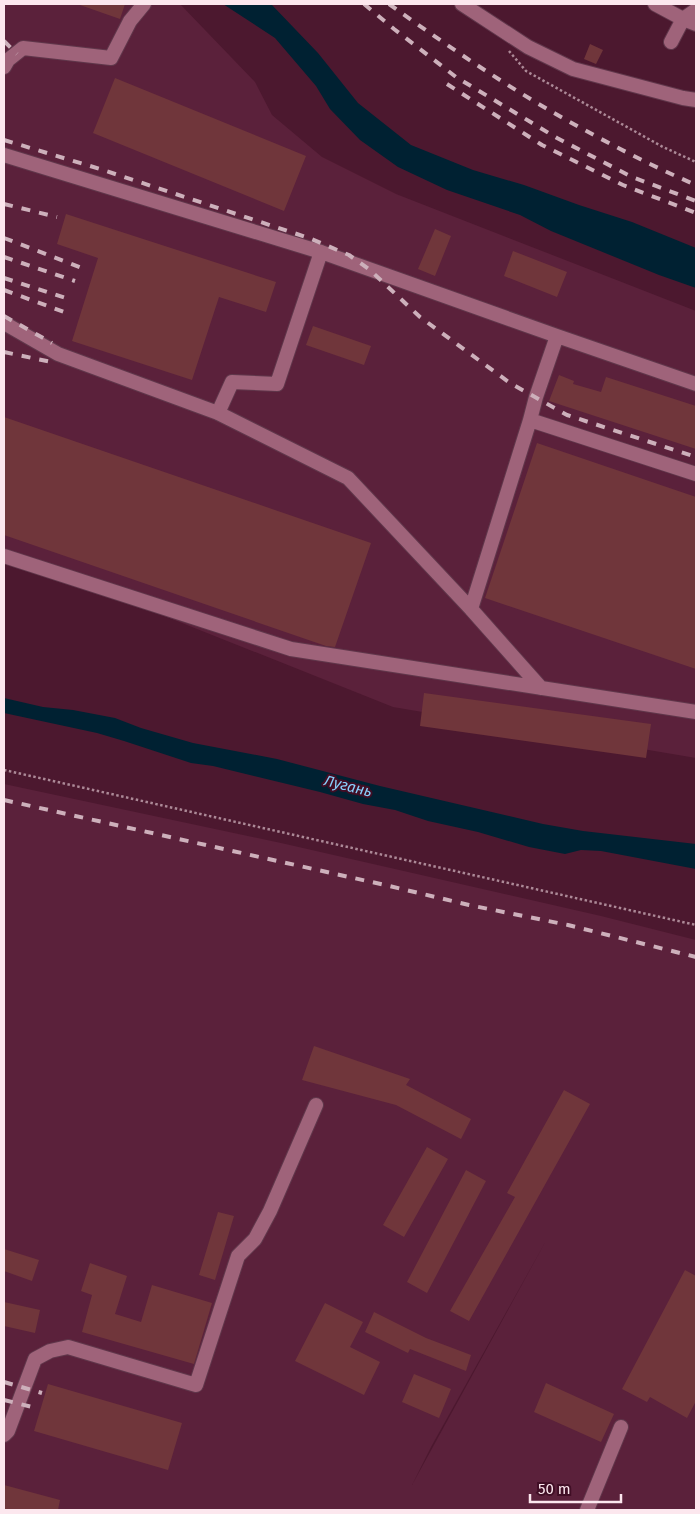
<svg xmlns="http://www.w3.org/2000/svg" width="700" height="1514" font-family="'Fira Sans',sans-serif">
	<rect width="100%" height="100%" fill="#4c182f"/>
	<!-- built -->
	<path fill="#5b213b" fill-rule="evenodd" d="M4,4H180L255,82L272,115L322,157L396,194L696,311V758L393,707L4,552Z
		M4,784L281,843L601,916L696,940V1510H4ZM547,1239L412,1485L431,1447Z"/>
	<!-- water -->
	<path fill="#002132" d="M223,4H269L272,5L318,53L358,103L411,145L473,170L524,185L579,205L632,222L696,248V288L659,275L551,231L520,215L447,190L398,167L360,140L330,109L316,86L275,38Z
		M4,698L43,707L73,710L115,718L141,728L193,743L277,759L380,786L543,824L583,831L696,844V869L601,851L581,850L565,854L529,847L478,832L428,821L395,810L363,804L320,792L213,766L191,763L124,741L97,733L4,713Z"/>
	<!-- building -->
	<path fill="#70363b" d="M80,4H125L120,19L80,5Z
		M590,44L603,50L596,64L584,59Z
		M115,78L306,156L284,211L93,133Z
		M66,214L276,282L266,312L219,297L192,380L72,341L98,258L57,244Z
		M435,229L451,236L435,276L418,269Z
		M513,251L567,272L557,297L504,276Z
		M313,326L371,346L364,365L306,345Z
		M559,375L574,381L573,384L601,392L606,377L696,406V449L549,401Z
		M4,417L371,543L335,647L326,646L4,535Z
		M537,443L696,497V669L485,598Z
		M424,693L651,724L646,758L420,726Z
		M314,1046L410,1079L406,1085L471,1119L461,1139L396,1105L302,1080Z
		M564,1090L590,1104L469,1321L450,1311L515,1197L507,1193Z
		M427,1147L448,1159L404,1237L383,1225Z
		M466,1170L486,1181L427,1293L407,1282Z
		M218,1212L234,1216L215,1280L199,1275Z
		M4,1249L39,1260L32,1281L4,1271Z
		M90,1263L127,1276L115,1314L141,1322L152,1285L212,1303L194,1364L82,1332L92,1295L81,1291Z
		M685,1270L696,1276V1401L687,1418L650,1397L647,1402L622,1389Z
		M4,1302L40,1310L35,1333L4,1326Z
		M325,1303L363,1322L350,1347L380,1362L364,1395L295,1361Z
		M374,1312L426,1338L471,1355L466,1371L410,1349L408,1353L365,1332Z
		M414,1374L451,1389L439,1418L402,1402Z
		M546,1383L614,1414L601,1442L534,1412Z
		M48,1384L182,1423L168,1470L34,1431Z
		M4,1485L60,1500L58,1510H4Z"/>
	<g fill="none" stroke-linecap="round" stroke-linejoin="round">
		<defs>
			<path id="minor" d="M462,4L528,47L573,69L683,98L696,100
				M655,4L683,19L696,24
				M671,42L683,19L696,10
				M4,67L8,60L23,48L111,58L130,21L144,4
				M4,155L321,252L557,336L696,384
				M4,323L58,354L218,413L348,478L471,609L541,688
				M218,413L232,382L277,384L321,252
				M530,420L696,474
				M4,556L291,649L696,712
				M471,609L530,420L536,397L557,336
				M4,1435L8,1431L35,1359L50,1351L68,1347L196,1385L238,1256L255,1239L270,1211L316,1105
				M587,1510L621,1427"/>
		</defs>
		<!-- minor casing -->
		<use href="#minor" stroke="#60374b" stroke-width="16"/>
		<!-- path -->
		<path stroke="#ac8997" stroke-width="2.5" stroke-dasharray="2.5 2.5" stroke-linecap="butt" d="M509,51L526,71L663,147L696,162
			M4,770L696,925"/>
		<!-- minor -->
		<use href="#minor" stroke="#9f637a" stroke-width="14"/>
		<!-- rail -->
		<path stroke="#cdb0bb" stroke-width="4" stroke-dasharray="9 9" stroke-linecap="butt" d="M364,4L394,29L456,77L557,138L632,177L696,201
			M389,4C442,42 497,80 554,113C600,139 647,164 696,185
			M4,41L17,54
			M447,84L542,145L623,185L696,213
			M4,140L100,169L309,238L349,255L370,270L420,317L510,383L567,415L696,457
			M4,204L57,217
			M4,238L82,268
			M4,257L75,281
			M4,278L69,299
			M4,290L64,312
			M4,316L52,343
			M4,352L56,363
			M4,800L385,885L469,905L568,925L696,957
			M4,1382L42,1393
			M4,1400L36,1408"/>
	</g>
	<g text-anchor="middle" stroke-width="4" stroke-linejoin="round" paint-order="stroke">
		<!-- water labels -->
		<g font-size="15" font-style="italic" fill="#88cffa" stroke="#400e25">
			<text transform="translate(348 786) rotate(14)" y="5">Лугань</text>
		</g>
	</g>
	<!-- border -->
	<rect width="700" height="1514" fill="none" stroke="#fce7ee" stroke-width="10"/>
	<!-- scale -->
	<path d="M530 1494v8h91v-8" fill="none" stroke="#fce7ee" stroke-width="2.5"/>
	<text x="538" y="1494" font-size="15" fill="#fce7ee" stroke="#400e25" stroke-width="4" paint-order="stroke">50 m</text>
</svg>
